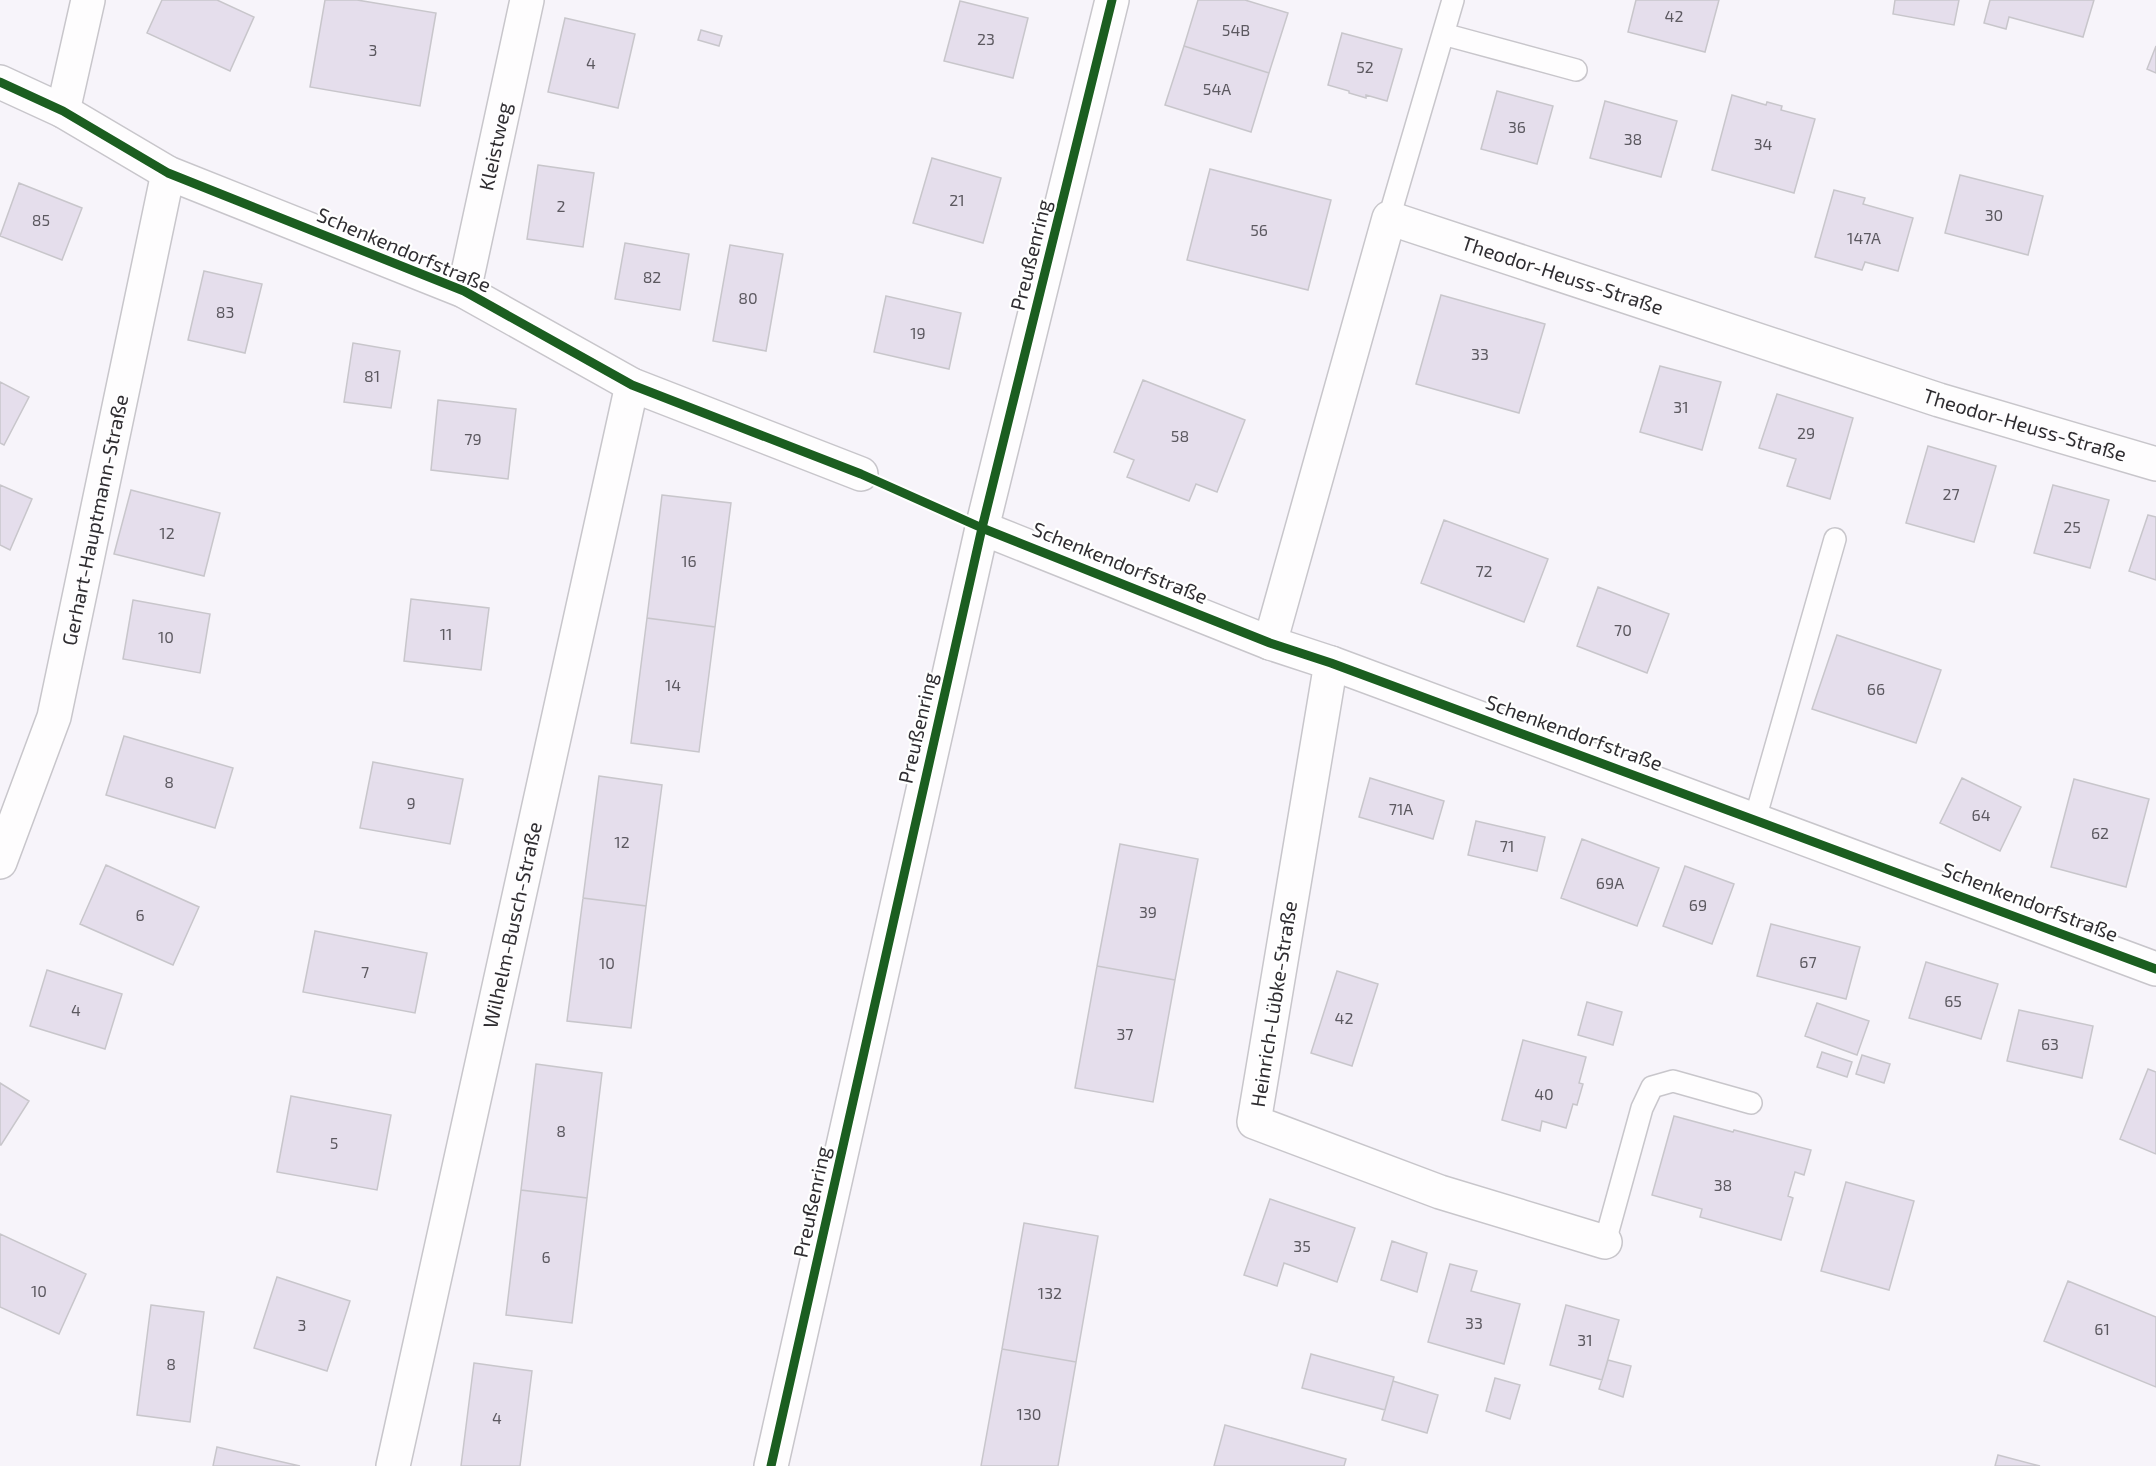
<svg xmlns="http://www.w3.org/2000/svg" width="2156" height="1466" font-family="'Exo 2',sans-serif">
	<rect width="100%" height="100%" fill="#f7f4fa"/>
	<!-- building -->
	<path fill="#e5deec" stroke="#c8c6cb" stroke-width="1.5" d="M162,0H217L254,17L230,71L147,33Z
		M325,0H357L436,13L420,106L310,87Z
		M1198,0H1245L1288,13L1269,73L1184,46Z
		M1636,0H1719L1705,52L1628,32Z
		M1895,0H1959L1954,25L1893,14Z
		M1990,0H2094L2083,37L2009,17L2006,29L1984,23Z
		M960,1L1028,18L1013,78L944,61Z
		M565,18L635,34L618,108L548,92Z
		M701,30L722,36L719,46L698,40Z
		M1342,33L1402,49L1387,101L1366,95V98L1349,93V91L1328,85Z
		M1184,46L1269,73L1251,132L1165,105Z
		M2156,46V73L2147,69Z
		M1497,91L1553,106L1537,164L1481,149Z
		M1732,95L1766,105L1767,102L1782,106L1781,110L1815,119L1794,193L1712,170Z
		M1605,101L1677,121L1661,177L1590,158Z
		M932,158L1001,178L983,243L913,223Z
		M538,165L594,173L583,247L527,239Z
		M1210,169L1331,200L1308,290L1187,260Z
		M1960,175L2043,196L2028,255L1945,233Z
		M19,183L82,208L62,260L0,236Z
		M1834,190L1865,198L1863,204L1913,218L1898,271L1865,262L1862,270L1815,257Z
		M625,243L689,254L680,310L615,299Z
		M730,245L783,254L766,351L713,341Z
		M204,271L262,284L245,353L188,340Z
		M1441,295L1545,324L1519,413L1416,384Z
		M886,296L961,313L949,369L874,352Z
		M353,343L400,351L391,408L344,402Z
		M1660,366L1721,382L1702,450L1640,432Z
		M1143,380L1245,420L1217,492L1196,484L1189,501L1127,477L1134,460L1114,452Z
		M0,382L29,397L4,445L0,443Z
		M1777,394L1853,418L1830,499L1787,486L1796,459L1759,448Z
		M438,400L516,409L508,479L431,470Z
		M1928,446L1996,466L1974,542L1906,523Z
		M0,485L32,499L10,550L0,545Z
		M2053,485L2109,500L2090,568L2034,553Z
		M131,490L220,513L204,576L114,554Z
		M662,495L731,503L715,627L647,618Z
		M2148,515L2156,517V580L2129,571Z
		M1444,520L1548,559L1524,622L1421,583Z
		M1598,587L1669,614L1647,673L1577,646Z
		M411,599L489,608L481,670L404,661Z
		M133,600L210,614L200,673L123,659Z
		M647,618L715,627L699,752L631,743Z
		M1837,635L1941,670L1916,743L1812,709Z
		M124,736L233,768L215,828L106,795Z
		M373,762L463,779L450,844L360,828Z
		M599,776L662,785L646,906L583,898Z
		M1370,778L1444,801L1433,839L1359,817Z
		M1962,778L2021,807L2000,851L1940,823Z
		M2074,779L2149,799L2126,887L2051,867Z
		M1476,821L1545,837L1537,871L1468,855Z
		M1582,839L1659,868L1637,926L1561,898Z
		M1120,844L1198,859L1175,980L1097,966Z
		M106,865L199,907L173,965L80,924Z
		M1685,866L1734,884L1712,944L1663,926Z
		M583,898L646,906L631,1028L567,1021Z
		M1771,924L1860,947L1846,999L1757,976Z
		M315,931L427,953L415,1013L303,992Z
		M1926,962L1998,984L1981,1039L1909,1018Z
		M1097,966L1175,980L1153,1102L1075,1088Z
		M47,970L122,994L105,1049L30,1026Z
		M1337,971L1378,984L1352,1066L1311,1053Z
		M1587,1002L1622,1012L1613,1045L1578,1035Z
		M1817,1003L1869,1021L1857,1055L1805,1036Z
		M2019,1010L2093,1026L2082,1078L2007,1061Z
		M1523,1040L1586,1057L1579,1083L1583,1084L1577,1105L1573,1104L1566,1128L1542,1121L1540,1131L1502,1120Z
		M1822,1052L1852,1062L1847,1077L1817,1067Z
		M1862,1055L1890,1064L1884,1083L1856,1074Z
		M536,1064L602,1073L587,1198L521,1190Z
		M2148,1069L2156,1072V1154L2120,1139Z
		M0,1083L29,1101L1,1145H0Z
		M291,1096L391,1115L377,1190L277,1172Z
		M1674,1116L1733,1132L1734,1130L1811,1150L1804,1175L1795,1172L1788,1196L1793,1198L1781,1240L1700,1217L1702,1209L1652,1195Z
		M1846,1182L1914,1201L1889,1290L1821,1271Z
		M521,1190L587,1198L572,1323L506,1315Z
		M1270,1199L1355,1228L1337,1282L1284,1263L1277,1286L1244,1275Z
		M1024,1223L1098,1236L1076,1362L1002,1349Z
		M0,1234L86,1274L59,1334L0,1307Z
		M1392,1241L1427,1253L1417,1292L1381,1280Z
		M1450,1264L1477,1271L1471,1291L1520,1304L1504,1364L1428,1342Z
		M277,1277L350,1301L327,1371L254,1348Z
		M2068,1281L2156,1317V1387L2044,1341Z
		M151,1305L204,1312L190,1422L137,1415Z
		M1566,1305L1619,1320L1602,1380L1550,1365Z
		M1002,1349L1076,1362L1058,1466H981Z
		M1311,1354L1394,1377L1385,1410L1302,1388Z
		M1608,1360L1631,1366L1623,1397L1599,1389Z
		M474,1363L532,1371L520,1466H461Z
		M1495,1378L1520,1385L1510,1419L1486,1411Z
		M1393,1381L1438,1395L1427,1433L1382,1420Z
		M1225,1425L1346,1459L1344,1466H1214Z
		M217,1447L300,1466H213Z
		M1998,1455L2040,1466H1995Z"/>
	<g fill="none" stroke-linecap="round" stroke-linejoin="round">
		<defs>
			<path id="service" d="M1443,34L1576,70
				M1389,218L1453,0
				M1755,819L1835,539
				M1605,1242L1642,1108L1652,1087L1673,1081L1751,1103"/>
			<g id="minor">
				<path d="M0,82L63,111L168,173L464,291L632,385L861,474"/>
				<path d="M63,111L88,0"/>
				<path id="s1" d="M464,291L527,0"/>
				<path d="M982,528L1270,643L1331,663L2156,969"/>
				<path id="s2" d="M1270,643L1389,218L1939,400L2156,464"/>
				<path d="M1331,663L1254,1122L1440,1192L1605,1242"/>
				<path id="s3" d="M0,862L54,717L168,173"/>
				<path id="s4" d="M393,1466L632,385"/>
			</g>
			<path id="tertiary" d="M771,1466L982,528L1112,0"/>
		</defs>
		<!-- service casing -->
		<use href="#service" stroke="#c8c6cb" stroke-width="24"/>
		<!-- minor casing -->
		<use href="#minor" stroke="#c8c6cb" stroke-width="36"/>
		<!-- tertiary casing -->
		<use href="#tertiary" stroke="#c8c6cb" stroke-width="36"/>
		<!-- service -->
		<use href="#service" stroke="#fefdfe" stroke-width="21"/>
		<!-- minor -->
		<use href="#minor" stroke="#fefdfe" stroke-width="33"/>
		<!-- tertiary -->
		<use href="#tertiary" stroke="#fefdfe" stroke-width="33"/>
		<defs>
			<path id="cycleway" d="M0,82L63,111L168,173L464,291L632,385L861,474L982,528L1270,643L1331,663L2156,969
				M771,1466L982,528L1112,0"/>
		</defs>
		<!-- cycleway casing -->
		<use href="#cycleway" stroke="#fff" stroke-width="13"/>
		<!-- cycleway -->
		<use href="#cycleway" stroke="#1b5e20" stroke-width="9"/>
	</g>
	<g text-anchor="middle" stroke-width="4.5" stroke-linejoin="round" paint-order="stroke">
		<!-- number labels -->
		<g font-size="16" fill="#5c5960">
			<text x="1674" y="22">42</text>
			<text x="1236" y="36">54B</text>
			<text x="986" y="45">23</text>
			<text x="373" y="56">3</text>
			<text x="591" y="69">4</text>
			<text x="1365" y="73">52</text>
			<text x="1217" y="95">54A</text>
			<text x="1517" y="133">36</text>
			<text x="1633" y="145">38</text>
			<text x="1763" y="150">34</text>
			<text x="957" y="206">21</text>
			<text x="561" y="212">2</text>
			<text x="1994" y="221">30</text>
			<text x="41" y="226">85</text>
			<text x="1259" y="236">56</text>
			<text x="1864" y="244">147A</text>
			<text x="652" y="283">82</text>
			<text x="748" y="304">80</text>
			<text x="225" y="318">83</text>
			<text x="918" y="339">19</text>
			<text x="1480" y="360">33</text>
			<text x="372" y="382">81</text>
			<text x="1681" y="413">31</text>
			<text x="1806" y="439">29</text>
			<text x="1180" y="442">58</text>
			<text x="473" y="445">79</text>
			<text x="1951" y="500">27</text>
			<text x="2072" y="533">25</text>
			<text x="167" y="539">12</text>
			<text x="689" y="567">16</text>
			<text x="1484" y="577">72</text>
			<text x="1623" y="636">70</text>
			<text x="446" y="640">11</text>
			<text x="166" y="643">10</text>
			<text x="673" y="691">14</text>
			<text x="1876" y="695">66</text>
			<text x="169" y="788">8</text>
			<text x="411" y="809">9</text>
			<text x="1401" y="815">71A</text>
			<text x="1981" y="821">64</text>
			<text x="2100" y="839">62</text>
			<text x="622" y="848">12</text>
			<text x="1507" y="852">71</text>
			<text x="1610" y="889">69A</text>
			<text x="1698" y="911">69</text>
			<text x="1148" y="918">39</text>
			<text x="140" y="921">6</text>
			<text x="1808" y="968">67</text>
			<text x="607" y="969">10</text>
			<text x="365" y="978">7</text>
			<text x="1953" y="1007">65</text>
			<text x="76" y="1016">4</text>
			<text x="1344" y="1024">42</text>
			<text x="1125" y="1040">37</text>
			<text x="2050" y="1050">63</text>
			<text x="1544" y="1100">40</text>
			<text x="561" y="1137">8</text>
			<text x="334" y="1149">5</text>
			<text x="1723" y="1191">38</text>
			<text x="1302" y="1252">35</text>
			<text x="546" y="1263">6</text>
			<text x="39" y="1297">10</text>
			<text x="1050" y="1299">132</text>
			<text x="1474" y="1329">33</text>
			<text x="302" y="1331">3</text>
			<text x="2102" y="1335">61</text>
			<text x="1585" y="1346">31</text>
			<text x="171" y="1370">8</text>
			<text x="1029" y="1420">130</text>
			<text x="497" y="1424">4</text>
		</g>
		<!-- street labels -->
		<g font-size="20" fill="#2f2d31" stroke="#fff">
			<text dy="7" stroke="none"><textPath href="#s1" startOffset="148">Kleistweg</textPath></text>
			<text transform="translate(404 250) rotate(23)" y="7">Schenkendorfstraße</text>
			<text transform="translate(1031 255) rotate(-76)" y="7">Preußenring</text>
			<text dy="7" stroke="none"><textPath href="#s2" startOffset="624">Theodor-Heuss-Straße</textPath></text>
			<text dy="7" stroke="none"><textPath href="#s2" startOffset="1110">Theodor-Heuss-Straße</textPath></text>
			<text dy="7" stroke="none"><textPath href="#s3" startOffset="356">Gerhart-Hauptmann-Straße</textPath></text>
			<text transform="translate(1120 563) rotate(22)" y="7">Schenkendorfstraße</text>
			<text transform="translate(918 728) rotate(-77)" y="7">Preußenring</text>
			<text transform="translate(1574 733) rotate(20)" y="7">Schenkendorfstraße</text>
			<text transform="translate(2030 902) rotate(21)" y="7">Schenkendorfstraße</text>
			<text dy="7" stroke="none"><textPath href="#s4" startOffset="554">Wilhelm-Busch-Straße</textPath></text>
			<text transform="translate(1274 1004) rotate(-81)" y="7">Heinrich-Lübke-Straße</text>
			<text transform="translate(812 1202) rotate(-78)" y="7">Preußenring</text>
		</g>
	</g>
</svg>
